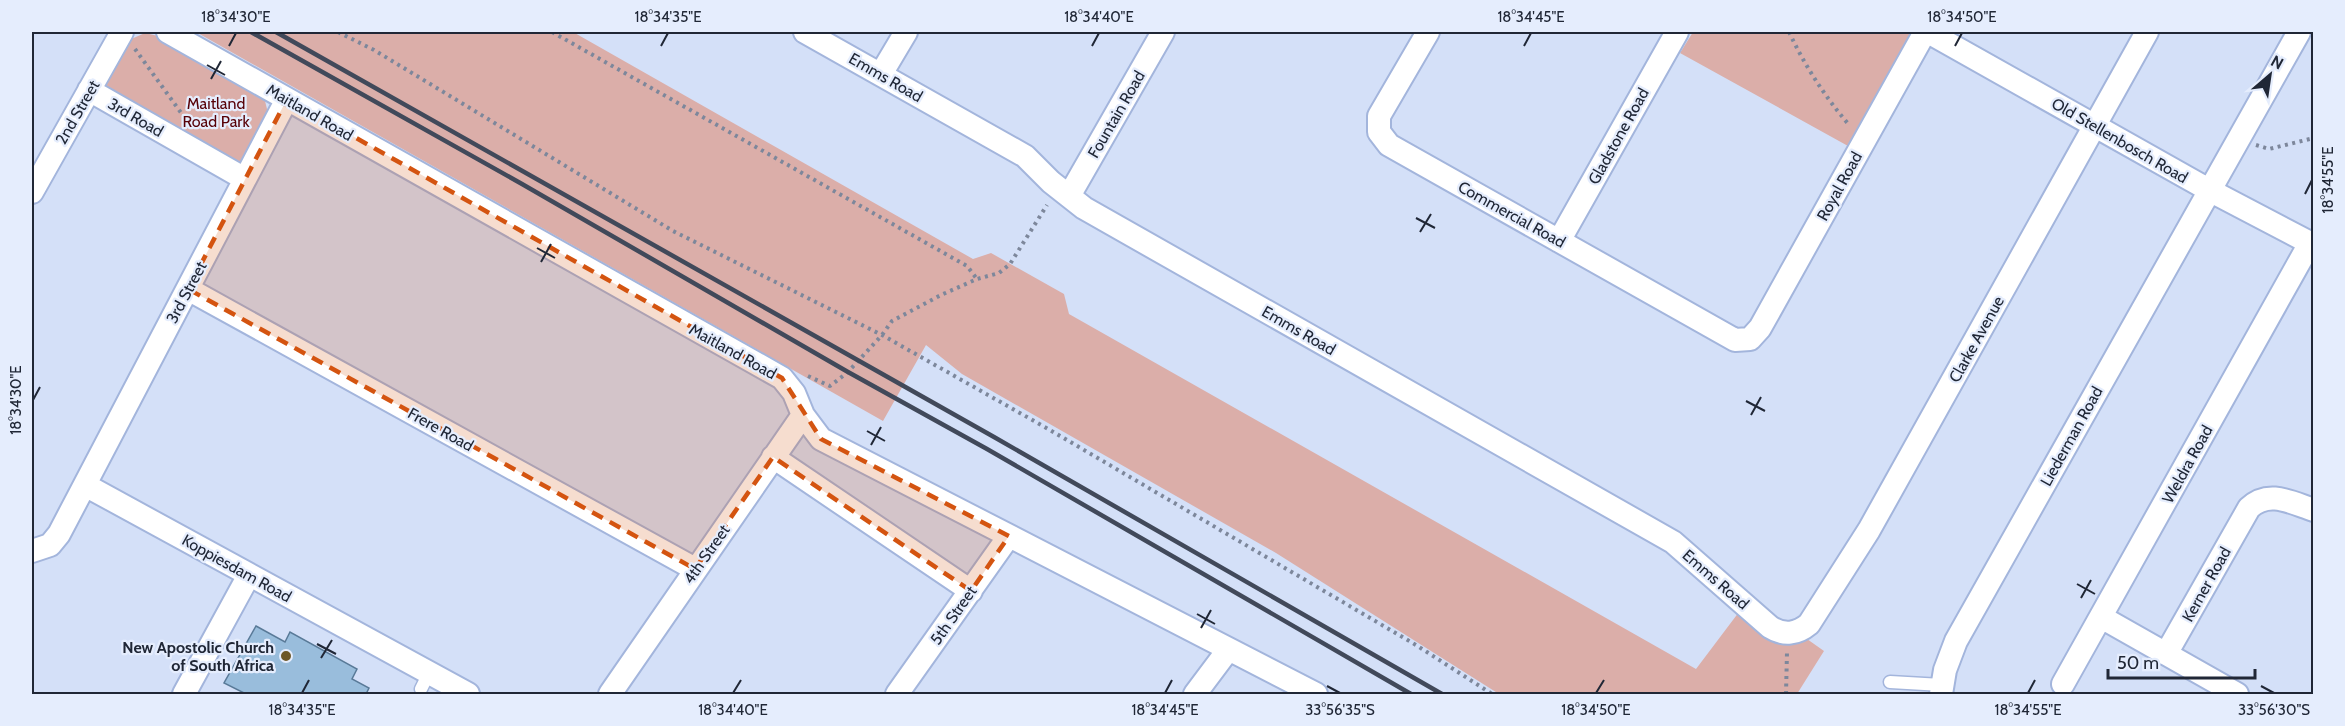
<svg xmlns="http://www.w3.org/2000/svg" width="2345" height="726" font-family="Cabin,sans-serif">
	<rect width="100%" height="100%" fill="#d4e0f8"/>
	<!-- green -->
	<path fill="#dbaea9" d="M196,32H573L973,259L991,253L1064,294L1069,314L1696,669L1739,612C1758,628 1780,656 1807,639L1824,651L1797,694H1499L1276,553L962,374L926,345L883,421Z
		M1693,32H1912L1848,146L1680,53Z
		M145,33L158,36L261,95L265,101L268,113L243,165L106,92L103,84L129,40Z"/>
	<!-- building -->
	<path fill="#99bddc" stroke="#597a98" stroke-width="1.5" d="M256,626L285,642L290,632L357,669L352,679L369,688L366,694H246L224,683Z"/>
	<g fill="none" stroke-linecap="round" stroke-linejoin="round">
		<defs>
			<path id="lane" d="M1890,682L1942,685
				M421,689L429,673"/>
			<path id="street" d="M168,32L782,378L794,393L803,415L821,439L1316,694
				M805,32L1025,156L1051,182L1084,208L1673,542L1770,627C1784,636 1797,634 1809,624L1869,530L2147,32
				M1428,32L1379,116V132L1389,145L1735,340L1750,339L1760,328L1925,32
				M1928,32L2209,190L2314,245
				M881,74L906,32
				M89,90L245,179
				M32,192L122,32
				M1069,196L1163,32
				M1559,241L1677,32
				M188,289L695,569
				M773,457L971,591
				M85,485L468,694
				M32,551L50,545L59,534L287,99
				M2101,617L2237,694
				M2166,654L2249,508C2269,489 2292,503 2314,510
				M2063,684L2310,243
				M184,694L249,575
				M610,694L803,415
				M897,694L1009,536
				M1195,694L1228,650
				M1941,694L1945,670L1956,641L2299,32"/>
		</defs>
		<!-- lane casing -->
		<use href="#lane" stroke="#a3b5dc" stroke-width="15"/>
		<!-- street casing -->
		<use href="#street" stroke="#a3b5dc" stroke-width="26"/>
		<!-- path -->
		<path stroke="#7d879b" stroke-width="4" stroke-dasharray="3 4.5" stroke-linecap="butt" d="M338,32L374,50L673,231L882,335L1050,430L1416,645L1492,694
			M552,32L967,266L977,279
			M1789,32C1805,66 1825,97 1850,126
			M135,49L187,121
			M2256,145L2269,149L2314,138
			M808,376L830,386L848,372L882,335L892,321L941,295L977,279L999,273L1010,264L1047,205
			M1786,694L1787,652"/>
		<!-- lane -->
		<use href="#lane" stroke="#fff" stroke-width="12"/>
		<!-- street -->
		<use href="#street" stroke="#fff" stroke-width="22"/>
		<!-- rail -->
		<path stroke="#41495a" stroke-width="4.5" d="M251,32L522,184L848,372L987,449L1411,694
			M276,32L994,437L1442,694"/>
	</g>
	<!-- marked area -->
	<path fill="#d45410" fill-opacity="0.2" stroke="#d45410" stroke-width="4.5" stroke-dasharray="12 8" stroke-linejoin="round" d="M287,99L782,378L821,439L1009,536L971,591L773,457L695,569L188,289Z"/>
	<!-- ticks -->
	<path fill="none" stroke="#202736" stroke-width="2" d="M229,46L236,33M661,46L668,33M1092,46L1099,33M1524,46L1531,33M1955,46L1962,33M207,65L225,75M211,79L221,61M2305,194L2312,180M1416,218L1435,228M1420,232L1431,214M537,248L555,258M541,262L551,244M33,400L40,387M1746,401L1765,411M1751,415L1761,397M867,431L885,441M871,445L881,427M2077,584L2095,594M2081,598L2091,580M1197,614L1215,624M1201,628L1211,610M317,644L336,654M321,658L332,640M1327,686L1340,693M2261,686L2274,693M302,693L309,680M733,693L741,680M1165,693L1172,680M1596,693L1604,680M2028,693L2035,680"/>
	<!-- markers -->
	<circle fill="#6d5827" stroke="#e5edfd" stroke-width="2" cx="286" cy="656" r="6"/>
	<g text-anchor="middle" stroke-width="4.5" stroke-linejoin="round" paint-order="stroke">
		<!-- street labels -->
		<g font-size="16" fill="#202736" stroke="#e5edfd">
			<text transform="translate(886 77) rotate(30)" y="6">Emms Road</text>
			<text transform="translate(77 112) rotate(-60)" y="6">2nd Street</text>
			<text transform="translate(310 112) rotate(30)" y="6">Maitland Road</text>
			<text transform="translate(1116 114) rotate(-60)" y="6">Fountain Road</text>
			<text transform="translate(136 117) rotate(30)" y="6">3rd Road</text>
			<text transform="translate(1618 136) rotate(-61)" y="6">Gladstone Road</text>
			<text transform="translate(2120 140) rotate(30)" y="6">Old Stellenbosch Road</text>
			<text transform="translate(1839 186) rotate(-61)" y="6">Royal Road</text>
			<text transform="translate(1512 214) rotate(29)" y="6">Commercial Road</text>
			<text transform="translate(186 292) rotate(-62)" y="6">3rd Street</text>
			<text transform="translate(1299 330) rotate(30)" y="6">Emms Road</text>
			<text transform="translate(1976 339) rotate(-61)" y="6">Clarke Avenue</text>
			<text transform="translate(733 351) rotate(29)" y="6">Maitland Road</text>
			<text transform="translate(441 429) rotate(29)" y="6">Frere Road</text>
			<text transform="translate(2071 436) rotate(-61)" y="6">Liederman Road</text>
			<text transform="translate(2187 464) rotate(-61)" y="6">Weldra Road</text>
			<text transform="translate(706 554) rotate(-55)" y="6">4th Street</text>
			<text transform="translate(237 568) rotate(29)" y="6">Koppiesdam Road</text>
			<text transform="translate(1716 579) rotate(41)" y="6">Emms Road</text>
			<text transform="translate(2206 584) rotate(-61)" y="6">Kerner Road</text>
			<text transform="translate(953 615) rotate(-55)" y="6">5th Street</text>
		</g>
		<!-- park labels -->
		<g font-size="16" fill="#570107" stroke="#e5edfd">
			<text x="216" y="109">Maitland<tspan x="216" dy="18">Road Park</tspan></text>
		</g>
		<!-- poi labels -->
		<g font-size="16" font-weight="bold" fill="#202736" stroke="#e5edfd" text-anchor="end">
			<text x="274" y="653">New Apostolic Church<tspan x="274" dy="18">of South Africa</tspan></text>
		</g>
	</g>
	<!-- border -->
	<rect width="2345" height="726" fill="none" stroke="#e5edfd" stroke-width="66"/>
	<!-- north arrow -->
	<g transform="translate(2270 75) rotate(29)" stroke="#e5edfd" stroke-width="4.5" paint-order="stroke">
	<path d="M0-4.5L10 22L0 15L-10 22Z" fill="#202736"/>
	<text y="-9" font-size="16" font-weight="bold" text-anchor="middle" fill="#202736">N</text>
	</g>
	<!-- scale -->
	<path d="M2108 669v9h147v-9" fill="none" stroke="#202736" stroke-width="3"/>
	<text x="2117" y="669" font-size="18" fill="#202736" stroke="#e5edfd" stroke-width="4.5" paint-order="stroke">50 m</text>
	<rect x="33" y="33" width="2279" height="660" fill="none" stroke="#202736" stroke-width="2"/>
	<g font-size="15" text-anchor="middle" fill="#202736">
		<text x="236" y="22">18°34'30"E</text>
		<text x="668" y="22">18°34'35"E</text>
		<text x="1099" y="22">18°34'40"E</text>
		<text x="1531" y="22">18°34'45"E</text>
		<text x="1962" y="22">18°34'50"E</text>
		<text transform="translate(2328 180) rotate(-90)" y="5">18°34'55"E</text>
		<text transform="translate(16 400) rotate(-90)" y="5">18°34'30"E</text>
		<text x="302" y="715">18°34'35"E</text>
		<text x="733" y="715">18°34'40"E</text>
		<text x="1165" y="715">18°34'45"E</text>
		<text x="1340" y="715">33°56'35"S</text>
		<text x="1596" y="715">18°34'50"E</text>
		<text x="2028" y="715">18°34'55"E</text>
		<text x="2274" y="715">33°56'30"S</text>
	</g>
</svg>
